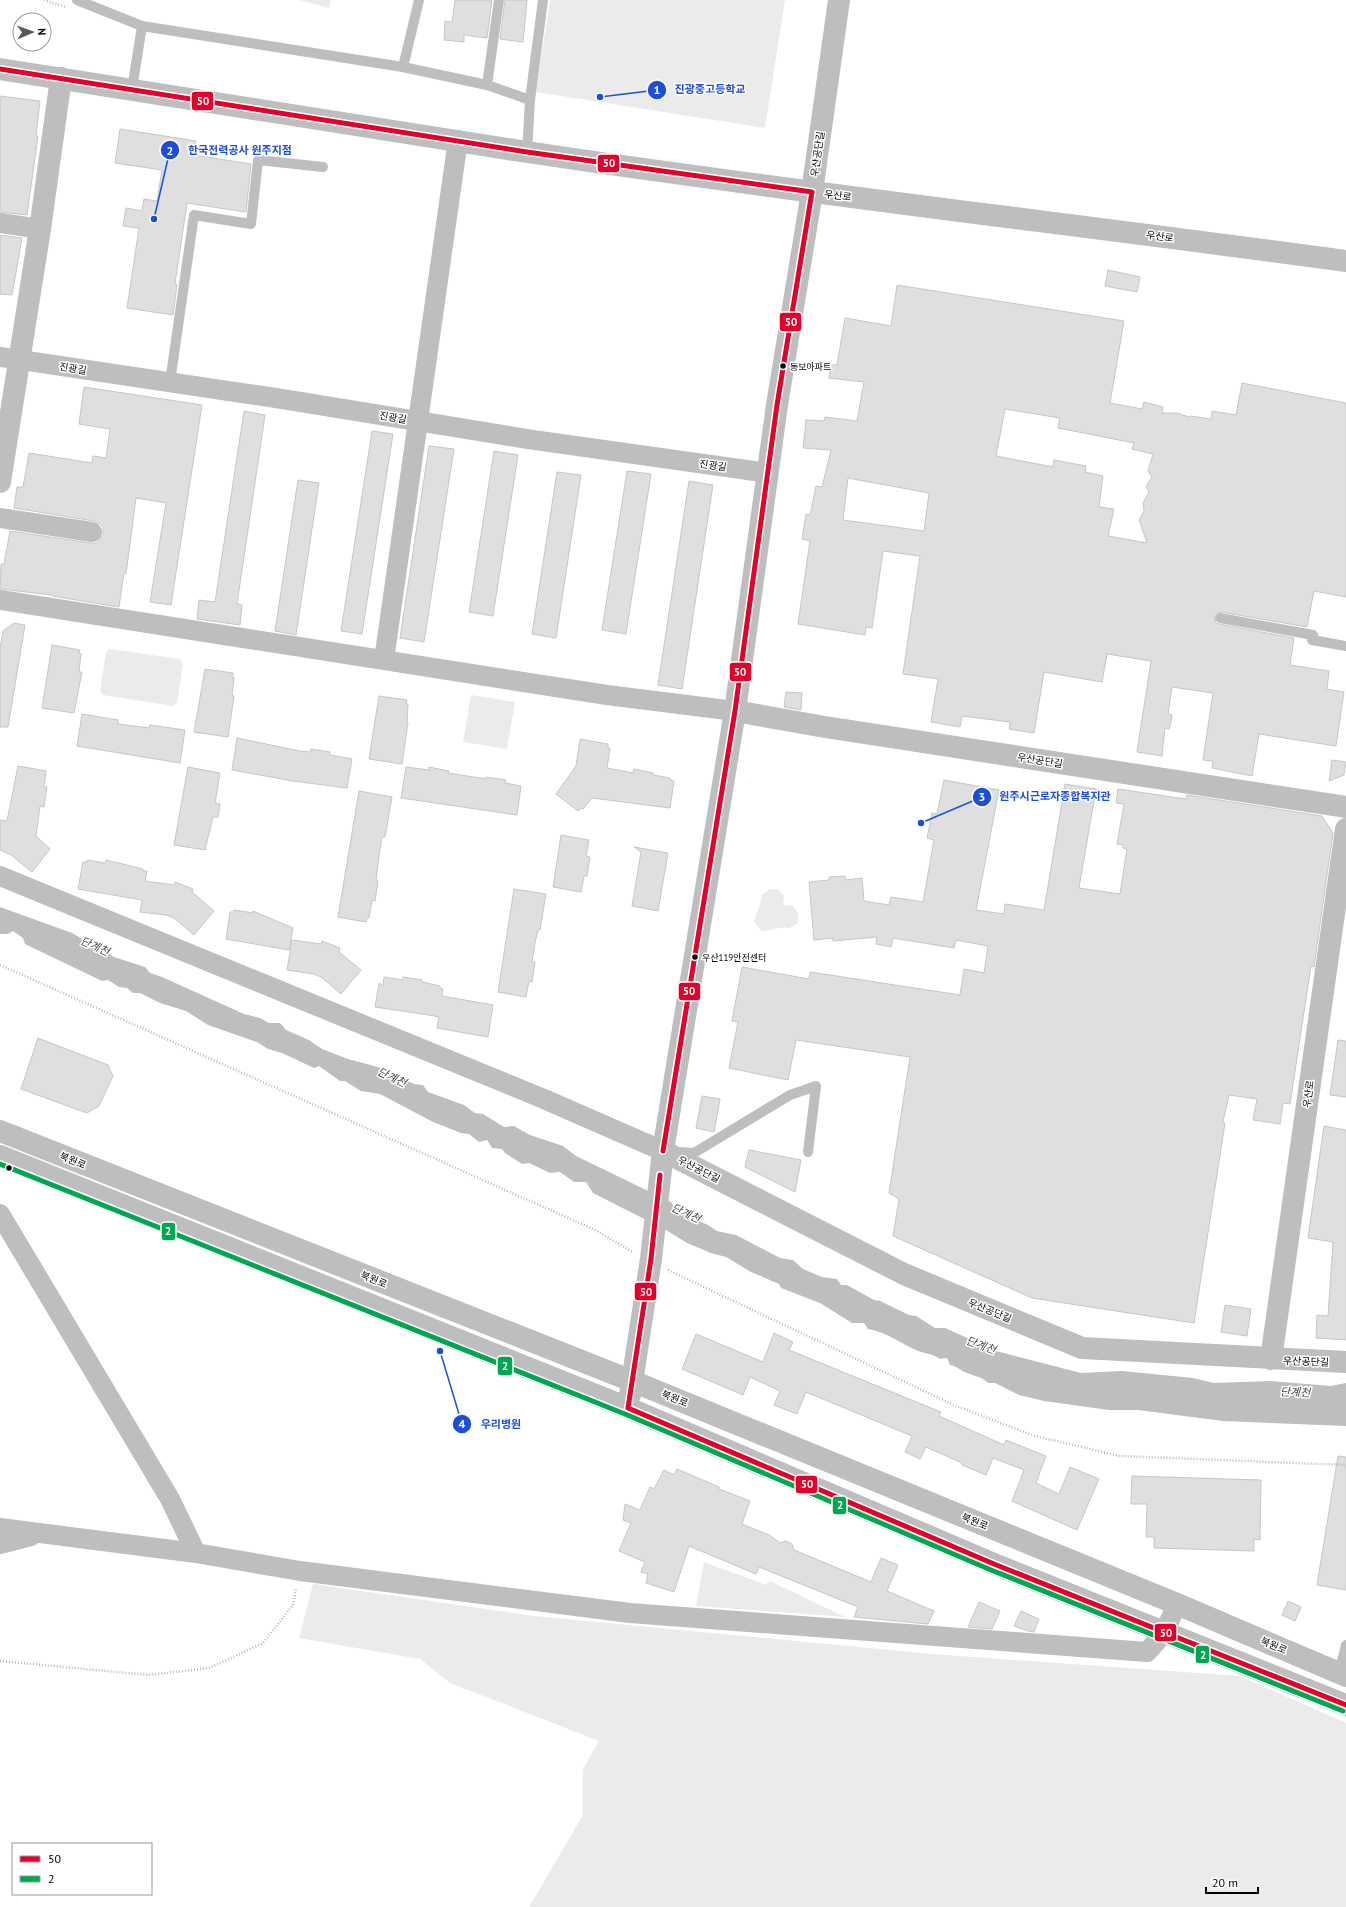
<svg xmlns="http://www.w3.org/2000/svg" width="1346" height="1907" font-family="'PT Sans','Noto Sans KR',sans-serif">
	<rect width="100%" height="100%" fill="#fff"/>
	<!-- green -->
	<path fill="#ebebeb" d="M299,0H331L329,8Z
		M550,0H785L765,128L536,92Z
		M110,649L180,659L183,664L177,703L173,706L103,695L100,691L106,652Z
		M471,695L515,702L507,749L463,742Z
		M770,889H778L784,896L783,905L793,906L798,913V923L789,928C778,926 772,931 762,931L754,922C756,912 761,905 762,895Z
		M704,1562L766,1585L770,1581L845,1617L696,1606Z
		M313,1584L534,1616L932,1654L1240,1676L1346,1723V1907H529L583,1815V1769L599,1741L450,1683L420,1659L299,1638Z"/>
	<!-- water -->
	<path fill="#bebebe" d="M0,907L72,933L114,957L145,967L150,973L162,977L244,1014L260,1018L269,1023H280L286,1030L309,1040L322,1049L348,1059L378,1067L414,1084L423,1085L428,1092L464,1105L475,1113L483,1114L504,1127L514,1126L530,1135L563,1146L576,1156L671,1202L676,1211L708,1225L717,1231L736,1235L780,1258L793,1260L803,1269L822,1277L837,1279L841,1285H847L874,1300L880,1301L909,1315L916,1316L935,1328H945L996,1351L1081,1373L1122,1371L1193,1378L1214,1383L1269,1381L1331,1386L1346,1383V1426L1223,1421L1138,1410H1109L1044,1401L1019,1395L995,1383H988C981,1376 976,1377 967,1373C960,1371 958,1366 950,1365L947,1358L940,1359C932,1353 924,1354 916,1350C900,1343 886,1332 868,1329L864,1323H852L820,1303L781,1288L779,1284L751,1272L726,1257L711,1253L687,1243L666,1230L593,1193L586,1182H574L560,1172L550,1173L529,1163L522,1164L505,1153L502,1149L492,1148L487,1140L479,1142L469,1134L461,1133L433,1122L380,1094L361,1091L345,1081H340L319,1066L314,1068L282,1053L268,1049L257,1042L208,1025L186,1011L160,1003L140,993H133L127,988L119,987L108,980L102,981L25,944L23,938L13,931L8,934H0Z"/>
	<!-- building -->
	<path fill="#dfdfdf" stroke="#c6c6c6" fill-rule="evenodd" d="M455,0H492L487,38L464,35V42L444,40L445,21L452,22Z
		M505,0H527L523,42L500,39Z
		M0,96L40,101L36,136H38L27,215L0,212Z
		M120,129L196,141L194,155L251,164L246,212L187,203L175,284L177,285L173,315L127,308L139,228L123,226L126,208L142,211L144,199L157,201L162,170L115,163Z
		M0,235L22,238L12,295L0,294Z
		M1108,270L1140,277L1137,292L1105,286Z
		M897,285L1124,321L1110,403L1142,409L1144,402L1163,407L1162,413H1177L1189,417L1191,416L1211,419L1212,411L1236,415L1242,383L1346,403V597L1314,591L1307,627L1221,612L1215,614L1214,617L1216,623L1219,624L1294,638L1290,665L1329,671L1327,689L1344,692L1336,746L1259,734L1252,776L1212,768L1213,761L1203,760L1213,693L1172,687L1168,714L1172,715L1171,722L1169,729L1165,728L1162,756L1137,752L1151,661L1107,654L1102,682L1044,672L1034,733L1009,729L1010,722L962,716L960,727L931,722L938,679L903,674L920,556L883,551L872,628L866,627L865,635L798,624L810,541L802,539L806,514L810,515L816,486L822,487L831,450L803,448L806,420L824,421L825,417L857,421L864,382L829,378L831,365H837L845,318L891,326ZM1005,409L1060,418L1058,428L1134,443L1132,449L1153,454L1148,471L1152,477L1146,486L1149,492L1143,503L1144,511L1139,520L1147,543L1108,536L1114,509L1099,507L1103,476L1085,472L1086,466L1054,460L1053,467L996,456ZM848,478L929,493L924,531L843,520Z
		M84,387L202,405L171,605L150,602L166,503L136,498L126,574L124,573L119,607L52,596V595L0,589L1,564H4L10,531L90,543H97L103,534V527L99,523L94,521L14,508L17,487H23L29,453L92,463L93,456L106,458L110,429L79,424Z
		M244,411L265,415L237,604L242,605L240,625L197,619L199,600L215,602Z
		M372,431L393,434L362,634L341,631Z
		M429,446L454,449L424,642L400,638Z
		M494,451L518,455L493,616L469,612Z
		M627,471L651,474L626,634L602,630Z
		M557,472L581,475L556,638L532,634Z
		M298,480L319,483L296,635L275,631Z
		M689,481L713,485L682,689L658,685Z
		M14,623L25,625L8,727H0V648L3,631Z
		M52,645L80,650L79,653L81,654L79,672H82L74,713L42,708Z
		M205,669L233,673L232,677H234L232,695L234,696L228,737L194,732Z
		M786,692L802,693L801,710L784,707Z
		M379,696L407,700L406,704H408L407,722L408,723L402,764L369,759Z
		M82,714L118,720V724L149,728L150,725L185,730L180,763L77,746Z
		M237,738L300,751L310,752L311,749L330,752V755L352,759L347,788L293,781L232,770Z
		M580,739L608,744V748H610L607,768L633,773L634,769L653,773V775L670,778V780L674,781L670,808L592,798L583,809L581,808L578,811L556,794L576,766Z
		M1332,760L1346,762L1344,775L1329,781Z
		M18,766L46,771L44,787H47L44,807L40,806L36,836L50,849L32,872L11,855L0,850V820L7,821Z
		M188,767L220,773L215,803L220,804L218,817H213L205,850L174,845Z
		M406,767L429,770V767L449,771L448,773L486,779V777L506,780L505,783L521,786L517,815L401,798Z
		M944,780L999,790L976,910L1004,914L1005,904L1044,910L1065,784L1096,789L1079,888L1120,894L1127,849L1123,848V845L1117,844L1124,804L1116,803L1118,789L1186,799L1187,795L1322,816L1333,833L1314,967L1311,966L1290,1104L1283,1103L1280,1124L1253,1120L1257,1099L1229,1095L1223,1122L1225,1123L1194,1323L1032,1298L893,1236L899,1199L889,1193L910,1057L796,1040L788,1080L729,1068L738,1022L732,1021L742,967L809,979L810,972L960,995L964,969L984,973L988,946L956,940L954,948L893,938L891,947L876,944L877,937L833,941V938L814,940L809,882L829,880V877L845,876V880L862,878L864,901L889,905L891,897L923,902L934,840L927,838L932,813L937,814Z
		M359,791L392,797L385,837H382L379,855L376,881H378L375,901L372,900L369,918H367L366,922L338,917Z
		M561,835L589,840L586,856L590,857L587,876H584L581,892L553,887Z
		M634,847L668,853L658,911L632,906L641,852Z
		M87,860L105,863L106,860L143,869V871H147L145,881L174,885L175,882L193,889L192,892L214,911L194,935L174,918L166,915L140,912L142,900L78,889L83,862H87Z
		M514,889L546,894L540,930H538L535,943L532,962H535L532,982L529,981L526,997L498,992Z
		M234,910L253,913V911L293,928L289,950L226,939L230,912H234Z
		M292,940L321,944L322,941L340,948L339,952L361,970L341,994L321,977L314,974L287,970Z
		M384,977L403,980V977L422,980V982L440,986V988L443,989L442,996L493,1005L488,1037L437,1028L439,1017L429,1015L375,1007L379,983L383,986Z
		M38,1038L108,1065L113,1076L99,1106L87,1113L21,1089Z
		M1338,1040L1346,1041V1097L1330,1095Z
		M702,1096L720,1099L714,1132L696,1128Z
		M1324,1126L1346,1130V1340L1316,1338L1317,1315L1328,1316L1333,1242L1308,1238Z
		M749,1150L801,1160L795,1192L745,1167Z
		M1225,1305L1251,1309L1247,1336L1221,1332Z
		M774,1333L793,1342L789,1350L941,1412L939,1416L1004,1445L1006,1440L1046,1456L1036,1483L1059,1494L1070,1467L1099,1479L1077,1530L1012,1501L1024,1470L993,1458L986,1475L962,1465V1463L926,1447L920,1459L905,1452L912,1436L806,1392L797,1414L774,1405L780,1391L750,1377L743,1395L682,1369L696,1334L763,1362Z
		M1338,1456L1346,1457V1590L1317,1585Z
		M677,1469L719,1487V1489L750,1501L742,1524L769,1535L780,1543L786,1541L792,1544L794,1550L871,1582L881,1558L898,1565L887,1591L934,1611L928,1624L854,1617L858,1607L759,1567L756,1574L689,1546L674,1592L646,1583L648,1574L641,1572L645,1562L619,1551L631,1523L623,1520L625,1504L640,1510L650,1487L654,1489L664,1470L674,1475Z
		M1132,1476L1261,1480L1260,1540L1254,1539V1551L1154,1548V1537H1146L1147,1504H1131Z
		M1288,1601L1301,1607L1295,1621L1282,1615Z
		M979,1602L1000,1611L992,1629L968,1627Z
		M1021,1611L1039,1619L1034,1632L1028,1631L1014,1626Z"/>
	<g fill="none" stroke-linecap="round" stroke-linejoin="round">
		<!-- path -->
		<path stroke="#b9b9b9" stroke-width="2.5" stroke-dasharray="1 2" stroke-linecap="butt" d="M44,0L66,7
			M0,965L593,1229L633,1252
			M668,1270L956,1406L1035,1436L1120,1456L1346,1465
			M0,1661L149,1675L209,1668L263,1643L293,1605L296,1588"/>
		<!-- service -->
		<path stroke="#bebebe" stroke-width="10" d="M77,0L142,26L132,89
			M142,26L403,67L419,0
			M403,67L487,85L530,100L543,0
			M487,85L499,0
			M527,152L530,100
			M170,382L194,215L251,224L258,160L323,167
			M1220,618L1313,635L1312,640L1346,646
			M679,1152L694,1153L790,1095L816,1086L808,1152
			M1339,1673L1346,1645"/>
		<!-- minor -->
		<path stroke="#bebebe" stroke-width="20" d="M0,223L40,229
			M0,357L276,398L534,440L768,473
			M0,518L92,532
			M0,600L607,695L735,711
			M384,660L458,140
			M0,876L544,1099L663,1151
			M0,1214L170,1499L196,1553L300,1571L630,1613L1147,1652L1164,1633L1177,1604
			M0,1528L196,1553
			M0,1544L31,1536"/>
		<!-- tertiary -->
		<path stroke="#bebebe" stroke-width="22" d="M0,69C176,96 351,125 527,152C799,193 1073,224 1346,261
			M0,482L40,229L61,78
			M735,711L825,727L1346,807
			M0,1131L632,1381L1177,1604L1346,1676
			M663,1151L904,1274L1082,1348L1346,1362
			M0,1156L628,1408L994,1564L1346,1705
			M1271,1359L1346,829
			M630,1395L651,1259L663,1151L735,711L777,405L812,192L839,0"/>
		<defs>
			<path id="bus-1" d="M0,69L527,152L812,192
				M663,1151L735,711L777,405L812,192
				M628,1408L994,1564L1346,1705
				M628,1408L651,1259L660,1175"/>
			<path id="bus-2" d="M0,1164L625,1414L991,1570L1343,1711"/>
		</defs>
		<!-- bus-1 casing -->
		<use href="#bus-1" stroke="#fff" stroke-width="8"/>
		<!-- bus-2 casing -->
		<use href="#bus-2" stroke="#fff" stroke-width="8"/>
		<!-- bus-1 -->
		<use href="#bus-1" stroke="#e4002b" stroke-width="5"/>
		<!-- bus-2 -->
		<use href="#bus-2" stroke="#00a651" stroke-width="5"/>
	</g>
	<!-- markers -->
	<g fill="#000" stroke="#fff" stroke-width="1.5">
		<circle cx="783" cy="366" r="3.5"/>
		<circle cx="695" cy="957" r="3.5"/>
		<circle cx="9" cy="1168" r="3.5"/>
	</g>
	<g text-anchor="middle" stroke-width="3" stroke-linejoin="round" paint-order="stroke">
		<!-- bus labels -->
		<g font-size="9" fill="#000" stroke="#fff" text-anchor="start">
			<text x="790" y="370">동보아파트</text>
			<text x="702" y="961">우산119안전센터</text>
		</g>
		<!-- street labels -->
		<g font-size="10" fill="#000" stroke="#fff">
			<text transform="translate(817 154) rotate(-82)" y="4">우산공단길</text>
			<text transform="translate(838 195) rotate(7)" y="4">우산로</text>
			<text transform="translate(1160 236) rotate(8)" y="4">우산로</text>
			<text transform="translate(73 368) rotate(9)" y="4">진광길</text>
			<text transform="translate(393 417) rotate(9)" y="4">진광길</text>
			<text transform="translate(713 465) rotate(8)" y="4">진광길</text>
			<text transform="translate(1040 760) rotate(9)" y="4">우산공단길</text>
			<text transform="translate(1308 1094) rotate(-82)" y="4">우산로</text>
			<text transform="translate(73 1160) rotate(22)" y="4">북원로</text>
			<text transform="translate(699 1169) rotate(27)" y="4">우산공단길</text>
			<text transform="translate(374 1279) rotate(22)" y="4">북원로</text>
			<text transform="translate(990 1310) rotate(22)" y="4">우산공단길</text>
			<text transform="translate(1306 1361) rotate(2)" y="4">우산공단길</text>
			<text transform="translate(675 1398) rotate(22)" y="4">북원로</text>
			<text transform="translate(975 1521) rotate(22)" y="4">북원로</text>
			<text transform="translate(1274 1645) rotate(23)" y="4">북원로</text>
		</g>
		<!-- water labels -->
		<g font-size="11" font-style="italic" fill="#434343" stroke="#fff">
			<text transform="translate(95 946) rotate(24)" y="4">단계천</text>
			<text transform="translate(392 1077) rotate(25)" y="4">단계천</text>
			<text transform="translate(686 1213) rotate(25)" y="4">단계천</text>
			<text transform="translate(981 1345) rotate(20)" y="4">단계천</text>
			<text transform="translate(1295 1392) rotate(2)" y="4">단계천</text>
		</g>
	</g>
	<!-- callouts -->
	<path fill="none" stroke="#1d4ed8" stroke-width="1.5" d="M600 97L657 90M154 219L170 150M921 823L982 797M440 1351L462 1424"/>
	<g fill="#1d4ed8" stroke="#fff" stroke-width="1.5">
		<circle cx="600" cy="97" r="4"/>
		<circle cx="154" cy="219" r="4"/>
		<circle cx="921" cy="823" r="4"/>
		<circle cx="440" cy="1351" r="4"/>
		<circle cx="657" cy="90" r="10"/>
		<circle cx="170" cy="150" r="10"/>
		<circle cx="982" cy="797" r="10"/>
		<circle cx="462" cy="1424" r="10"/>
	</g>
	<g font-size="12" text-anchor="middle" font-weight="bold" fill="#fff">
		<text x="657" y="94">1</text>
		<text x="170" y="155">2</text>
		<text x="982" y="801">3</text>
		<text x="462" y="1428">4</text>
	</g>
	<g font-size="11" text-anchor="middle" font-weight="bold" fill="#1d4ed8" stroke="#fff" stroke-width="3" stroke-linejoin="round" paint-order="stroke">
		<text x="710" y="93">진광중고등학교</text>
		<text x="240" y="154">한국전력공사 원주지점</text>
		<text x="1055" y="800">원주시근로자종합복지관</text>
		<text x="501" y="1428">우리병원</text>
	</g>
	<g stroke="#fff" stroke-width="1.5">
		<rect x="191" y="91" width="23" height="20" rx="4" fill="#e4002b"/>
		<rect x="597" y="154" width="23" height="19" rx="4" fill="#e4002b"/>
		<rect x="779" y="312" width="23" height="20" rx="4" fill="#e4002b"/>
		<rect x="729" y="662" width="23" height="20" rx="4" fill="#e4002b"/>
		<rect x="678" y="982" width="23" height="19" rx="4" fill="#e4002b"/>
		<rect x="161" y="1222" width="15" height="19" rx="4" fill="#00a651"/>
		<rect x="634" y="1282" width="23" height="19" rx="4" fill="#e4002b"/>
		<rect x="497" y="1356" width="16" height="20" rx="4" fill="#00a651"/>
		<rect x="795" y="1475" width="23" height="19" rx="4" fill="#e4002b"/>
		<rect x="832" y="1496" width="15" height="19" rx="4" fill="#00a651"/>
		<rect x="1154" y="1623" width="23" height="19" rx="4" fill="#e4002b"/>
		<rect x="1195" y="1645" width="15" height="19" rx="4" fill="#00a651"/>
	</g>
	<g font-size="11" text-anchor="middle" font-weight="bold" fill="#fff">
		<text x="203" y="105">50</text>
		<text x="609" y="167">50</text>
		<text x="791" y="326">50</text>
		<text x="740" y="676">50</text>
		<text x="689" y="995">50</text>
		<text x="168" y="1235">2</text>
		<text x="646" y="1296">50</text>
		<text x="505" y="1370">2</text>
		<text x="807" y="1488">50</text>
		<text x="840" y="1509">2</text>
		<text x="1166" y="1637">50</text>
		<text x="1203" y="1659">2</text>
	</g>
	<!-- legend -->
	<rect x="12" y="1843" width="140" height="52" fill="#ffffff" stroke="#999999"/>
	<rect x="20" y="1856" width="20" height="6" fill="#e4002b" stroke="#999999"/>
	<text x="48" y="1863" font-size="12" fill="#000000">50</text>
	<rect x="20" y="1876" width="20" height="6" fill="#00a651" stroke="#999999"/>
	<text x="48" y="1883" font-size="12" fill="#000000">2</text>
	<!-- north arrow -->
	<g transform="translate(32 32) rotate(88)"><circle r="19" fill="#ffffff" stroke="#999999"/>
	<path d="M0-3L7 15L0 10L-7 15Z" fill="#595959"/>
	<text y="-6" font-size="11" font-weight="bold" text-anchor="middle" fill="#000000">N</text>
	</g>
	<!-- scale -->
	<path d="M1206 1887v6h52v-6" fill="none" stroke="#000000" stroke-width="2"/>
	<text x="1212" y="1887" font-size="12" fill="#000000" stroke="#ffffff" stroke-width="3" paint-order="stroke">20 m</text>
</svg>
